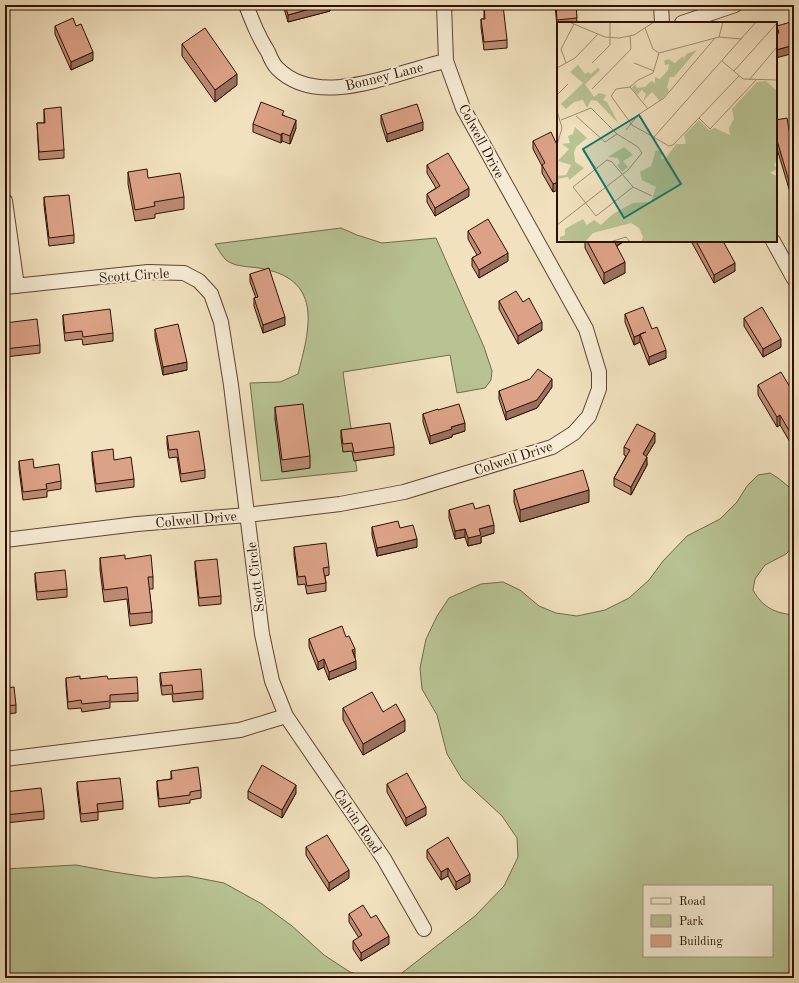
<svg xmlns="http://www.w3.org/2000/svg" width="799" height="983" font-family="'Old Standard TT',serif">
	<rect width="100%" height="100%" fill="#f1e1be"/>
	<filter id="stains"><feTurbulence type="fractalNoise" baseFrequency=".005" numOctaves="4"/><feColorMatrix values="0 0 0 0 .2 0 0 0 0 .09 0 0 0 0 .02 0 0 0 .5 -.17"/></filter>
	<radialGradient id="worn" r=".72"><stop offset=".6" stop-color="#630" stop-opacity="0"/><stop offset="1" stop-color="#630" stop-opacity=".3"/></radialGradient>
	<!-- green -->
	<path fill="#b8c393" stroke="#726a4a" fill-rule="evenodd" d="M341,228L357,235L382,243L436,238L484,347L492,371L491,380L485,388L457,393L450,355L343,372L357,471L261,481L250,383L280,382L298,374C309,331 324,281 264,269C252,266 236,268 226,260C222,256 218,249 215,244Z
		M770,473L778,478L794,491V546L786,554L765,565L755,579L753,590C763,608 775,613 794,615V978H391L398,976L475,916L504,886L518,857L517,838L502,816L462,779L447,754L437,715L422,689L420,668L426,639L437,616L449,598L481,584L503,582L520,590L539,606L556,613L577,616L605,610L629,598L649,580L663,561L687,536L720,519L737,502L747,486L758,475ZM644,886H772V956H644Z
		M76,865L114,872L154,878L188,876L224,883L262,904L292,926L324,955L350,972L371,978H5V869Z"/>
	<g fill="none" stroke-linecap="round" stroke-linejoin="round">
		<defs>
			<path id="street" d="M246,5C253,23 258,36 268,52C270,57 273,64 277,68C319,111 397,71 446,61
				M661,5L662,23
				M682,23L735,5
				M5,201L17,286
				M773,241L794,279
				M5,287L148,272L184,273L199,281L211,294L221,322L231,385L262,634L272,681L286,716L240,730L5,759
				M5,540L137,524L247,515L340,504L404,492L552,447L574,433L589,416L599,389V372L586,329L463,108L446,61L444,5
				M286,716L384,859L424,929"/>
		</defs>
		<!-- street casing -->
		<use href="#street" stroke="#5e4430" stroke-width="16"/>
		<!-- street -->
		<use href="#street" stroke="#f6ecd5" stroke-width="14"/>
	</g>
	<!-- wall -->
	<path fill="#bd8b74" stroke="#2d1000" d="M283,5H330V11L288,22Z
		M555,5H576L577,23H558V27H557Z
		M484,6L507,40V48L484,50L481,27V19H484Z
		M55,26L93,60L71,70L55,34Z
		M182,44L237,85L215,102L182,56Z
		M44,109L64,150V158L39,160L37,123H44Z
		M284,115L296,128L290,144L282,141L281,143L253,132V124Z
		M381,115L423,130L387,142L381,123Z
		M776,120L791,141L789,189L776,145Z
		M533,141L558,147L553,192L542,173V166L533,149Z
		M427,165L469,196L435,216L427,202V194L436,188L427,173Z
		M128,172L148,178L184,197V209L155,214V218L135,221L128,184Z
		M44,197L74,235V243L49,246L44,205Z
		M468,231L508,261L479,278L472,266V258L477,255L468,239Z
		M585,241H625L617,246L625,273L604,284L585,248Z
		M691,241H723L735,271L714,283Z
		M250,274L285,325L263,333L254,306V298H256L250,282Z
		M499,301L523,302L542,330L518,344L499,309Z
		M625,314L652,329L666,358L649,365L640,342L634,345L625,322Z
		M63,315L113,333V341L83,345L82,339L65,341L63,323Z
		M744,318L781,347L763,357L744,326Z
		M5,323L40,345V353L5,357Z
		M155,329L187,370L163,375L155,337Z
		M758,385L794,394V449L780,425L777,427L758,395Z
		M552,387L537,408L506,420L499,399V391Z
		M275,407L310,456V468L282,472L275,419Z
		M438,410L465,431L452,435V437L430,444L423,422V414Z
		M341,430L394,447V455L354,461L352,451L343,452L341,438Z
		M167,436L205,470V478L181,482L177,457L169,458L167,444Z
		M655,442L646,456L647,465L631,495L614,486V478L626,456L624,455V447Z
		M92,452L114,460L134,479V487L96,492L92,460Z
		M19,461L34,468L61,481V489L47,491V497L23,500L19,469Z
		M514,490L589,502L520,522L514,502Z
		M475,509L494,533L481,537V543L468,546L465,537L455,539L449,518V510Z
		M372,527L400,528L417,547L377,556L372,535Z
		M294,547L329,567V575L325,576L326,583V591L307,594L305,584L298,585L294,555Z
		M100,558L125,559L153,577V589H149L152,612V623L130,626L127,599L104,602L100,570Z
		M195,561L221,596V604L199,606L195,569Z
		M35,573L67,589V597L37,600L35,581Z
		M309,639L355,657L356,669L329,680L324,667L318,670L309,647Z
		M160,673L203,691V699L173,702L172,694L162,695L160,681Z
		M66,678L80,679H108L138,693V701L110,702V708L82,712L81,708L68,709L66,686Z
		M5,688L16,705V713L5,714Z
		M343,708L383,712L405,731L363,755L343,720Z
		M171,771L201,790V798L190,800V803L159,807L157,789V781L171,779Z
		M77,782L123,801V809L98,812V820L81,822L77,790Z
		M387,784L426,815L406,826L387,792Z
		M248,791L296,793L282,818L248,799Z
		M5,792L44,811V819L5,823Z
		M306,847L349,878L329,891L306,855Z
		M427,850L470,882L456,890L448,876L441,880L427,858Z
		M349,914L389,944L361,961L353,949V941L359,938L349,922Z"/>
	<!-- shaded-wall -->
	<path fill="#9a715e" stroke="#2d1000" d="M324,5H330V11L288,22V15Z
		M794,45V53L776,58V50Z
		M93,52V60L71,70V62Z
		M237,74V85L215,102V90Z
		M296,120V128L290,144V136Z
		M423,122V130L387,142V134Z
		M282,133V141L281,143V135Z
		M794,180V187L789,189V181Z
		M558,182V190L553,192V184Z
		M469,188V196L435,216V208Z
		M612,241H625L612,248Z
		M508,253V261L479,278V270Z
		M625,262V273L604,284V273Z
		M735,263V271L714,283V275Z
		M285,317V325L263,333V325Z
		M542,322V330L518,344V336Z
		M646,332L640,334V342L634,345V337Z
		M781,339V347L763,357V349Z
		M666,350V358L649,365V357Z
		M187,362V370L163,375V367Z
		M552,379V387L537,408L506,420V412Z
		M780,415V425L777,427V417Z
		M465,423V431L452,435V437L430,444V436L451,427Z
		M655,433V442L643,462V454Z
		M647,457V465L631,495V487Z
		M589,490V502L520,522V510Z
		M494,525V533L481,537V543L468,546V538L479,529Z
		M465,529V537L455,539V531Z
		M417,539V547L377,556V548Z
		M355,649V657L352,650Z
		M324,659V667L318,670V662Z
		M356,661V669L329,680V672Z
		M405,720V731L363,755V744Z
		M296,785V793L282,818V810Z
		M426,807V815L406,826V818Z
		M448,868V876L441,880V872Z
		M349,870V878L329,891V883Z
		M470,874V882L456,890V882Z
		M389,936V944L361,961V953Z"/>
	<!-- building -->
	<path fill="#dca287" stroke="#2d1000" d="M285,5H324L288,15Z
		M495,5H503L507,40L484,42L481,19H485L484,6Z
		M556,5H576L577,18L557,20Z
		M73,18L76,26L81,24L93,52L71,62L55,26Z
		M794,21V45L776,50V34L779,33L777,26Z
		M205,28L237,74L215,90L182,44Z
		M261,102L284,111L282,115L296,120L290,136L282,133L281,135L253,124Z
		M417,104L423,122L387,134L381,115Z
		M61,107L64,150L39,152L37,123H45L44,109Z
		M787,118L791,141L794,140V180L789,181L776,137V120Z
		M551,132L558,147V182L553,184L542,165L545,163L533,141Z
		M448,153L469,188L435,208L427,194L440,186L427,165Z
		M147,169L148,178L180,173L184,197L154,202L155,206L135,210L128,172Z
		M69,195L74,235L49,238L44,197Z
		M488,219L508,253L479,270L472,258L481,253L468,231Z
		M587,241H614L625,262L604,273Z
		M696,241H723L735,263L714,275Z
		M269,268L285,317L263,325L254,298L258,297L250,274Z
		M516,291L523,302L529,298L542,322L518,336L499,301Z
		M643,307L652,329L657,327L666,350L649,357L640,334L646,332L634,337L625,314Z
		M762,307L781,339L763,349L744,318Z
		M110,309L113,333L83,337L82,331L65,333L63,315Z
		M37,319L40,345L5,349V323Z
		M178,324L187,362L163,367L155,329Z
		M538,369L552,379L537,400L506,412L499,391L530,379Z
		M781,372L794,394L792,395L794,399V439L780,415L777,417L758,385Z
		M303,404L310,456L282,460L275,407Z
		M459,404L465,423L451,427L452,429L430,436L423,414L438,409V410Z
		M390,423L394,447L354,453L352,443L343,444L341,430Z
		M637,424L655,433L643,454L647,457L631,487L614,478L630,450L624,447Z
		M199,431L205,470L181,474L177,449L169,450L167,436Z
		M113,449L114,460L131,457L134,479L96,484L92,452Z
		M33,459L34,468L59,464L61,481L46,484L47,489L23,492L19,461Z
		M583,470L589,490L520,510L514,490Z
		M473,503L475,509L489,505L494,525L479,529L481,535L468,538L465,529L455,531L449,510Z
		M398,521L400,528L413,525L417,539L377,548L372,527Z
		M326,543L329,567L323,568L326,583L307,586L305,576L298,577L294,547Z
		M125,555V559L151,555L153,577H148L152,612L130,614L127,587L104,590L100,558Z
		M217,559L221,596L199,598L195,561Z
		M65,570L67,589L37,592L35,573Z
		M342,626L346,637L349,636L355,649L352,650L356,661L329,672L324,659L318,662L309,639Z
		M201,669L203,691L173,694L172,685L162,686L160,673Z
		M80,676V679L107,676L108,679L137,677L138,693L110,695V701L82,704L81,700L68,702L66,678Z
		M14,687L16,705L5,706V688Z
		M372,692L383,712L396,704L405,720L363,744L343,708Z
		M262,765L296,785L282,810L248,791Z
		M198,767L201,790L190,792V795L159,799L157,781L172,779L171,771Z
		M407,773L426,807L406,818L387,784Z
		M120,778L123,801L97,804L98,812L81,814L77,782Z
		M41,788L44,811L5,815V792Z
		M327,835L349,870L329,883L306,847Z
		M448,837L470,874L456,882L448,868L441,872L427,850Z
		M363,905L371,918L376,915L389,936L361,953L353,941L362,935L349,914Z"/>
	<g text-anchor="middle" stroke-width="4" stroke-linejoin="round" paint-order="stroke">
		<!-- street labels -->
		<g font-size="14" fill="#2d1000" stroke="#f6ecd5">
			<text transform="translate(384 76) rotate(-14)" y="5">Bonney Lane</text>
			<text transform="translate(482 141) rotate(62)" y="5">Colwell Drive</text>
			<text transform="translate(134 275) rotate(-4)" y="5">Scott Circle</text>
			<text transform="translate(513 458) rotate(-18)" y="5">Colwell Drive</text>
			<text transform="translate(196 519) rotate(-5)" y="5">Colwell Drive</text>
			<text transform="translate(255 577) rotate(-97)" y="5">Scott Circle</text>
			<text transform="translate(358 821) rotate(56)" y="5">Calvin Road</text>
		</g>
	</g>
	<!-- overview -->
	<g transform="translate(557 22)">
		<rect width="220" height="220" fill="#f1e1be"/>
		<path d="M140,28L117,55H113L110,65L112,69L103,79L95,70L86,79L89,72L85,68L80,73L75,66L78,62L80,66L88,65L94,59L98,61V55L103,57L111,48L112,42L108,43L107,39L111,37L118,41L126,34L127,37L129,32ZM21,43L28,52L31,50L34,52L41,46L43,48L28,62L37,75L42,71L49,73L46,78L50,80L62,102L40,79L34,78L30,86L26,78L17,80L9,87L4,82L26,61L13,50ZM209,59L220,69V138L217,143L220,147L213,151L220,154V220H84L86,215L82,206L74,201L36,211L28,220L3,218V215L8,213V207L26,197L30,203L37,198L44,203L56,192L76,181L94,180L99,165L85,158L83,150L94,144L99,128L105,130L104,137L109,136L119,122H129L127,113L142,98L152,108L158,106L173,113L172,106L177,97L175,87L200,60ZM18,105L30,116L19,125L17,131L18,140L27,146L12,158L11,155L0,157V154L9,153L14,143L1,139L12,127L5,122L13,121L11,114L16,112ZM67,125L76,133L66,139L71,145L65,150L60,143L63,141L61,136L51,135Z" fill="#b8c393"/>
		<path fill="none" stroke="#a38d72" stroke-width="1" d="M12,0L48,15L62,16L77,13L97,0M88,6L96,27L102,31L162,15L185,17M162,15L166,0M102,31L96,51L81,58L73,65L59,67L54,74L75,103L112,124L116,123L182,54M165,39L186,57L220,58M9,41L4,27L17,2M35,41L53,23V0M77,41L97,49M0,46L18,36L41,12M177,49L220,1M192,58L220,25M73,65L91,87M35,67L74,27L73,14M0,73L11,62M0,89L5,106L0,123M19,94L48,120L60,112M142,96L153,107L199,58M69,108L81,93L107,76L158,16M97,115L199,0M27,130L39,146M50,138L55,140L76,165L39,194L16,165ZM76,165L95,174M0,203L71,148L85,131L81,125L60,112L34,86L4,98M53,220L69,215L73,220"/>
		<path fill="#0f766e" fill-opacity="0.15" stroke="#0f766e" stroke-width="2" d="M82,93L124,162L67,196L26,127Z"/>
		<rect width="220" height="220" fill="none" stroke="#2d1000" stroke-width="2"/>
	</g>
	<!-- margin -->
	<rect width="799" height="983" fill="none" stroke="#f1e1be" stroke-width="20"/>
	<rect x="6" y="6" width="787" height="971" fill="none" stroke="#2d1000" stroke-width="2"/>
	<rect x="10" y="10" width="779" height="963" fill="none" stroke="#2d1000"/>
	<!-- legend -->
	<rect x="643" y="885" width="130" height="72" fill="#f6ecd5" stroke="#a69480"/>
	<rect x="651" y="898" width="20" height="6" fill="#f6ecd5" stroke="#a69480"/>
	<text x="679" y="905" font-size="12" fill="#2d1000">Road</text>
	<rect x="651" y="915" width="20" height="12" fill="#b8c393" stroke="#a69480"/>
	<text x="679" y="925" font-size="12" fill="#2d1000">Park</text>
	<rect x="651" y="935" width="20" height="12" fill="#dca287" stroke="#a69480"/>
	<text x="679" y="945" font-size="12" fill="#2d1000">Building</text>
	<rect width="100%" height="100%" filter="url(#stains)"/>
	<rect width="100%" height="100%" fill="url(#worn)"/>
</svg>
